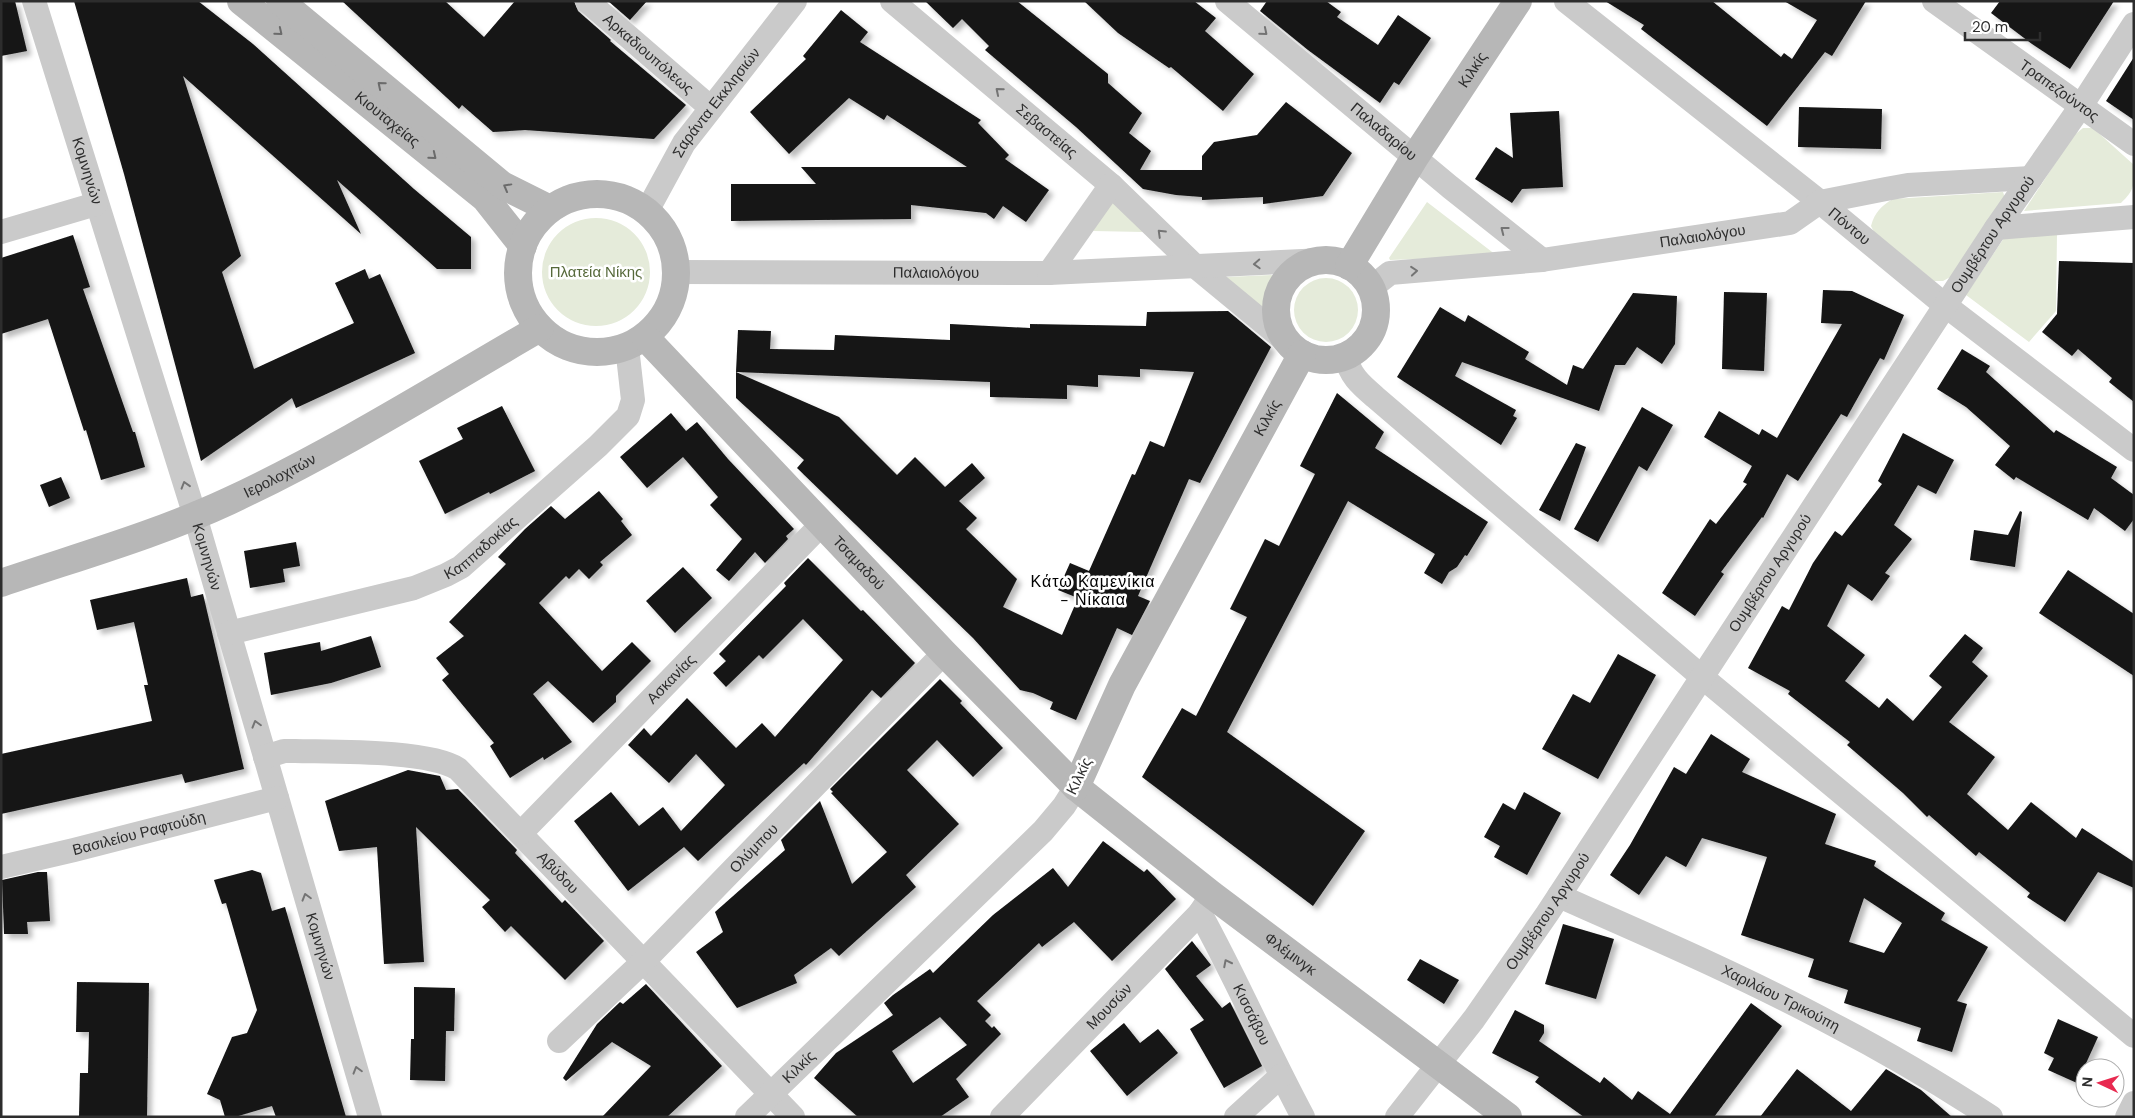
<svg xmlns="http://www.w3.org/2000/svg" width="2135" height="1118" font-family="'DM Sans',sans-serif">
	<defs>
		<filter id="shadow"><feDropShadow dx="4.5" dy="4.5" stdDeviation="2.5" flood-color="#0004"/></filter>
	</defs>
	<rect width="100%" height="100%" fill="#fff"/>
	<!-- green -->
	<path fill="#e5ebda" d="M2083,128H2093L2134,165C2134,185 2135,190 2121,203L2024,211L2073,136Z
		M2003,192L2005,198L1954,275L1943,281H1934L1874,232L1871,226C1875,212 1881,206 1893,199Z
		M1112,200L1144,232L1093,231Z
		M1427,202L1496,255L1495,256L1390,260L1389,258Z
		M542 272a54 54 0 1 1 108 0a54 54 0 1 1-108 0Z
		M2057,234L2056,311L2029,342L1966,295L2004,238Z
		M1273,275L1263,308L1226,277Z
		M1294 310a32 32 0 1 1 64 0a32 32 0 1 1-64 0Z"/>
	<!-- building -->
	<path fill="#141414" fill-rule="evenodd" filter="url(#shadow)" d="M1,1H15L27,51L1,56Z
		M74,1H198L253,44L414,189L471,237V269H437L337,180L361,234L183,76L241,256L222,272L254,369L354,323L335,283L365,269L369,279L380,274L415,353L296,408L292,398L201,461L124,174Z
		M342,1H445L484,37L515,1H574L578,11L611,40L610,41L686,105L654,139L525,130L493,132L462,105L459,109Z
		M608,1H647L630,20Z
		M925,1H1017L1108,74V83L1142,113L1129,133L1151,151L1140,170H1202V156L1214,142L1257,135L1286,102L1352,153L1323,196L1263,204V197L1202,200V197L1176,195L1143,189L1076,127L985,50L989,46L962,19L953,28Z
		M1084,1H1194L1216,18L1205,31L1254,74L1223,111L1171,67L1169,68L1118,33Z
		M1267,1H1326L1341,12L1337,17L1378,45L1398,15L1431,38L1399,85L1394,82L1380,103L1308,50L1260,11Z
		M1605,1H1712L1781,57L1784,53L1792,59L1817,20L1784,1H1866L1832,56L1825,52L1767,126L1641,29L1644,25Z
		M2000,1H2114L2070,69L2032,44L1991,13Z
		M841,10L868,32L860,42L981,120L978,123L1009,155L1005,159L1049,190L1026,222L1003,206L994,219L986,213L911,205V219L731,221V184H816L801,167H967L887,115L884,120L849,98L789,154L750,112L806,59L803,56Z
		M2134,57V120L2106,101Z
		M1799,107L1882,109L1881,149L1798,147Z
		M1559,111L1563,187L1522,189L1512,203L1475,179L1496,147L1513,158L1510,113Z
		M73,235L90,287L83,289L133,432H135L145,467L101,480L86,430L84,431L48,319L1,334V258Z
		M2059,261L2134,263V402L2109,382L2112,378L2078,349L2072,356L2042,332L2057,314Z
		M1823,290L1852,291L1904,315L1884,360L1880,358L1847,417L1841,414L1798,481L1787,474L1763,518L1762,517L1721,572L1724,574L1695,616L1662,593L1710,519L1716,524L1747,484L1743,482L1752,466L1704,437L1719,411L1759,435L1762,429L1777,438L1842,324L1821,323Z
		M1724,292L1767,293L1764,371L1722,369Z
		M1633,293L1677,296L1675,344L1662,364L1637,347L1625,365H1615L1599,411L1462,362L1455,376L1516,410L1513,416L1517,418L1501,445L1397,377L1440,307L1465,322L1468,315L1529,352L1525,359L1567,385L1573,365L1583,369Z
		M1228,311L1271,347L1200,483L1189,479L1138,596L1150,601L1132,635L1117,628L1076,720L1050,709L1053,702L1033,693L1020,690L973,638L797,468L804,460L736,398V372L839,417L897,475L915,457L945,487L972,463L985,478L959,501L977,518L966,529L1017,579L1003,607L1062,635L1078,598L1058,590L1070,563L1089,571L1132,474L1135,475L1150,441L1164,447L1194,372L1140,369V377L1098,375V387L1067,385V399L990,397V382L736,372L738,330L771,331L770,349L834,350L835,335L950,340V324L1030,328V324L1146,326L1147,312Z
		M1962,349L1990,366L1986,372L2054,433L2056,430L2117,467L2111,478L2134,495V519L2125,531L2094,508L2088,520L2016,477L2014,480L1995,465L2010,446L1966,407L1937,389Z
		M1337,393L1384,432L1375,448L1488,522L1467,556L1465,555L1457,567L1449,572L1442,584L1424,573L1435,554L1348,501L1227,732L1365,831L1313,906L1142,777L1182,708L1196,716L1247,617L1230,609L1265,539L1279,546L1315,474L1300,466Z
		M502,406L535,471L490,494L489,492L445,514L419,461L463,439L457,428Z
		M1642,407L1673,425L1647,471L1639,466L1598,542L1574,529Z
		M671,413L686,431L697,422L728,459L794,529L786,536L788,539L765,563L755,552L729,581L716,570L742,539L710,505L718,497L683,457L647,488L620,457Z
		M1903,433L1954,460L1936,494L1918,485L1894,525L1912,539L1885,573L1890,576L1872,601L1848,584L1827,626L1865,655L1845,681L1879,708L1887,698L1913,721L1942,687L1929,676L1965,634L1983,648L1972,662L1988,676L1949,722L1995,757L1967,794L2008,830L2031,802L2076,838L2082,828L2134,862V888L2098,872L2065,922L2027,897L2030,893L1979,852L1976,856L1929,815L1927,817L1903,793L1847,745L1850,742L1788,694L1790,691L1748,668L1782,606L1789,610L1813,563L1835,531L1842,536L1882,484L1878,481Z
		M1576,443L1586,447L1560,521L1539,510Z
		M61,477L70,498L49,507L40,485Z
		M599,491L623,519L621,521L632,535L600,562L603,565L589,579L579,569L569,579L566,576L539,603L602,671L632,642L651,661L616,696V702L593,723L548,681L533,694L572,742L544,760L543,757L510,778L490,746L494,743L442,680L449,674L436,658L464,636L449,622L506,564L498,557L525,529L551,506L565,519Z
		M2020,511L2022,512L2015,567L1970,560L1974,530L2008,535Z
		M296,542L300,566L283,569L285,582L250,588L244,551Z
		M808,558L861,611L863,610L915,663L881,698L872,690L806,765L804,763L698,861L684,847L628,891L574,821L611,792L639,826L663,807L681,831L725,785L696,754L669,783L628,745L644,728L651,736L687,698L736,748L762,723L775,737L843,660L803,619L763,659L759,655L726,687L713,673L726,661L719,654L786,586L784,583Z
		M683,567L712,598L675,633L646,601Z
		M2068,570L2134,614V676L2039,613Z
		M187,578L191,597L203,594L244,769L185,783L182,774L1,814V754L152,721L144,685H148L134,622L97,630L90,600Z
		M371,636L381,667L331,683L271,695L264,653L320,642L321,651Z
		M1618,654L1656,675L1598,779L1542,749L1573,694L1590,703Z
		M940,679L962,701L960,703L1003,748L973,777L937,740L907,770L959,824L906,875L916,887L839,956L831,948L794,975L797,983L737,1008L696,952L723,932L715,912L785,850L781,840L820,801L852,884L887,852L831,793L833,792L830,789Z
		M1711,734L1750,759L1742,772L1836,814L1825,844L1876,861L1874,866L1945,913L1941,920L1988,947L1957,1001L1967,1004L1952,1052L1917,1041L1921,1028L1844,1003L1848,990L1808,977L1814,959L1741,935L1767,857L1702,838L1686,867L1666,856L1639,895L1610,875L1630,845L1674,767L1686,774ZM1864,898L1902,923L1884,953L1849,942Z
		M408,770L440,776L446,790L458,789L517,850L515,853L562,903L565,900L604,941L565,980L511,926L505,932L482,907L490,900L416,827L424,962L384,964L377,847L339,851L325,801Z
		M1524,792L1561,813L1527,875L1494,857L1500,846L1484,837L1503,803L1515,810Z
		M1103,841L1144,872L1147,869L1176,899L1112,961L1074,922L1042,947L1039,943L977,1001L991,1015L985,1021L992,1028L994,1026L1001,1034L956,1079L969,1097L940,1117H858L814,1078L836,1053L893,1015L884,1003L893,995L930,969L933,973L993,915L1053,868L1068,887ZM940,1017L967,1045L913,1083L892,1051Z
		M252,870L261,873L272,911L285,907L346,1117H276L272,1106L235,1117H225L220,1100L207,1094L232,1037L247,1033L257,1010L226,903L222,904L214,880Z
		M38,872H47L50,921L27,922L28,934H4L2,880Z
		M1563,924L1614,939L1596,999L1545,984Z
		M1192,941L1211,965L1196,976L1222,1008L1230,1002L1262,1066L1224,1088L1190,1029L1204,1020L1165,969Z
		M1420,959L1459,980L1444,1004L1407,980Z
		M77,982L149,983L147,1117H79L80,1073H88L89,1032H76Z
		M646,984L722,1066L667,1117H602L651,1066L612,1042L566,1081L563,1078L597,1024L620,1002L623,1004Z
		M414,987L455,988L454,1031H446L445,1081L410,1080L411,1039H414Z
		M1751,1003L1782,1026L1714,1117H1584L1535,1082L1539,1077L1492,1053L1515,1010L1544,1025V1033L1539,1041L1600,1083L1604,1077L1632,1100L1638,1091L1670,1114Z
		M2058,1019L2098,1037L2077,1083L2048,1070L2054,1058L2044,1053Z
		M1124,1023L1140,1043L1158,1029L1178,1053L1127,1096L1090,1051Z
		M1797,1069L1851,1111L1886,1069L1921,1090L1952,1117H1760Z"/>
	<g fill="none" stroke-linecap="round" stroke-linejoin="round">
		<!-- street -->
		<g stroke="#cacaca" stroke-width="24">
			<path id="s1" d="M34,1L195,516L370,1117"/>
			<path id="s2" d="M587,1L711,108"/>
			<path id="s3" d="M892,1L1111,185L1196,267L1288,343"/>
			<path id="s4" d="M1227,1L1450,187L1542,260"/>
			<path id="s5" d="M1566,1L1820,202L1946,306L2134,450"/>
			<path id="s6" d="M1934,1L2134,144"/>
			<path id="s7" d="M647,211L684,143L795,1"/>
			<path d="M1996,228L2134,217"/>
			<path d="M1,232L96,204"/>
			<path id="s8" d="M676,272L1049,273L1324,260"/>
			<path d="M1049,273L1111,185"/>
			<path id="s9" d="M1371,288L1390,273L1542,260L1790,223L1820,202L1886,189L1908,185L2031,178"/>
			<path d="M1346,356C1349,375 1361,385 1375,397L1702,677L2134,1036"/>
			<path id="s10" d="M229,633L414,588L446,575L461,567L598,446L628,416L633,400L627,347"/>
			<path id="s11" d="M265,757L284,751H295C333,752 429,750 458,769L793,1117"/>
			<path id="s12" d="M521,833L821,525"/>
			<path id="s13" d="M1,867L74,850L277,798"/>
			<path id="s14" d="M1559,896C1652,937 1745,977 1834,1025C1888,1053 1940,1084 1991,1117"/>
			<path id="s15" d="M1200,913C1237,980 1267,1050 1303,1117"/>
			<path id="s16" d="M559,1041L644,961L944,653"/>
			<path id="s17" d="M747,1117L1043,831L1064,806L1076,787"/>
			<path id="s18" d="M1002,1117L1200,913L1212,895"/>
			<path d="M1236,1117L1281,1076"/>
			<path id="s19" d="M1397,1117L1474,1019L1547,914L1996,228L2081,106L2134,24"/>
			<path d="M2127,1117L2134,1103"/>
		</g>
		<!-- secondary -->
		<g stroke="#b7b7b7" stroke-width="28">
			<path id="s20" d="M241,1L485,198L523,246"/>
			<path d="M280,1L502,185L550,209"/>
			<circle cx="597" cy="273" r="79"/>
			<circle cx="1326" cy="310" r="50"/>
			<path id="s21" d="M1349,266L1415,157L1518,1"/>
			<path id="s22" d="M645,337L944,653L1076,787L1212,895L1508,1117"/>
			<path id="s23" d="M1,583C77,557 156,535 229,501C336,451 438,387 540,328"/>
			<path id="s24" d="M1076,787L1122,685L1302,354"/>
		</g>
	</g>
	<!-- one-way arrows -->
	<defs><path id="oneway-chevron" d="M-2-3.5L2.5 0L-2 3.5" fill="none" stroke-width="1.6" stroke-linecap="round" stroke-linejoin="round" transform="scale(1.25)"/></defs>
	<g stroke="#6b6b6b">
		<use href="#oneway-chevron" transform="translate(279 32) rotate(39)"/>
		<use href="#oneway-chevron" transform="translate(381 85) rotate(-140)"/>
		<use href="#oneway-chevron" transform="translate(433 156) rotate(39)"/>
		<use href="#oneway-chevron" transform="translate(507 187) rotate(-151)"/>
	</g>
	<g stroke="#747474">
		<use href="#oneway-chevron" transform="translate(1264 32) rotate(40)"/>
		<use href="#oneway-chevron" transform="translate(999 91) rotate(-140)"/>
		<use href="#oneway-chevron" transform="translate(1504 230) rotate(-142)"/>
		<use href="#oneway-chevron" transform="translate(1161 233) rotate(-136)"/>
		<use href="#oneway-chevron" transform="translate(1257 264) rotate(177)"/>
		<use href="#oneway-chevron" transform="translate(1414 271) rotate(-5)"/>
		<use href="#oneway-chevron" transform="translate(185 485) rotate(-107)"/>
		<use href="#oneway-chevron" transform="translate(256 724) rotate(-106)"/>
		<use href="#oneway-chevron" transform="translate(306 897) rotate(-106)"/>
		<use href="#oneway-chevron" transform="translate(1227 963) rotate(-117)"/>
		<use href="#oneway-chevron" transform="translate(357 1070) rotate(-106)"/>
	</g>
	<g text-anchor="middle" stroke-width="5" stroke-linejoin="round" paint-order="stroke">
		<!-- street labels -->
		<g font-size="15" fill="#2d2d2d" stroke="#fff">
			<text dy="5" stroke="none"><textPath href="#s2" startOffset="81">Αρκαδιουπόλεως</textPath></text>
			<text dy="5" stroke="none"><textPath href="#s21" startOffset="232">Κιλκίς</textPath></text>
			<text dy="5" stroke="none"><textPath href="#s6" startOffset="154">Τραπεζούντος</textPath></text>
			<text dy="5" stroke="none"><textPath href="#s7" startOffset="129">Σαράντα Εκκλησιών</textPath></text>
			<text dy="5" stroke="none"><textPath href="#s20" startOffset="188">Κιουταχείας</textPath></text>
			<text dy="5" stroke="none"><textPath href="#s3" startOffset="202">Σεβαστείας</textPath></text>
			<text dy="5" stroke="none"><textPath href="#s4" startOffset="204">Παλαδαρίου</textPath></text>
			<text dy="5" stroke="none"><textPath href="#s1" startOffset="178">Κομνηνών</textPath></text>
			<text dy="5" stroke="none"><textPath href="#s5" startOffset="362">Πόντου</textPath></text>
			<text dy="5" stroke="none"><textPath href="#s9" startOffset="339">Παλαιολόγου</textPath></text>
			<text dy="5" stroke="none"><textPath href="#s19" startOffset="1065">Ουμβέρτου Αργυρού</textPath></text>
			<text dy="5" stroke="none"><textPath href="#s8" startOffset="260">Παλαιολόγου</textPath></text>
			<text dy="5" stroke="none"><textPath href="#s24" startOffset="416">Κιλκίς</textPath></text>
			<text dy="5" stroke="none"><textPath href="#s23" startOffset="299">Ιερολοχιτών</textPath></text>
			<text dy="5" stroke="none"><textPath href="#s10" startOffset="269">Καππαδοκίας</textPath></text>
			<text dy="5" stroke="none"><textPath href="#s1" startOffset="582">Κομνηνών</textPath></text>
			<text dy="5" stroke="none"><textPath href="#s22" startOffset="311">Τσαμαδού</textPath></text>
			<text dy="5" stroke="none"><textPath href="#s19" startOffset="660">Ουμβέρτου Αργυρού</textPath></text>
			<text dy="5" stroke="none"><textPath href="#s12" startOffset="215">Ασκανίας</textPath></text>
			<text transform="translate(1079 776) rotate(-64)" y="5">Κιλκίς</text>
			<text dy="5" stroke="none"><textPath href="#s13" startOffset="142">Βασιλείου Ραφτούδη</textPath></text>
			<text dy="5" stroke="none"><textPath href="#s16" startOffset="274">Ολύμπου</textPath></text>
			<text dy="5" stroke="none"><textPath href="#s11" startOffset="340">Αβύδου</textPath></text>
			<text dy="5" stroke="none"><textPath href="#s19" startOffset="255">Ουμβέρτου Αργυρού</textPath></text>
			<text dy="5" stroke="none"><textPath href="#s1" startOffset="988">Κομνηνών</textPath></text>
			<text dy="5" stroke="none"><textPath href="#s22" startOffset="895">Φλέμινγκ</textPath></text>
			<text dy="5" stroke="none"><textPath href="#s14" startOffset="244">Χαριλάου Τρικούπη</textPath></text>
			<text dy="5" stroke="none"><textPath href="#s18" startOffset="154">Μουσών</textPath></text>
			<text dy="5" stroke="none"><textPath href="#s15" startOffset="114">Κισσάβου</textPath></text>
			<text dy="5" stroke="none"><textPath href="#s17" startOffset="72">Κιλκίς</textPath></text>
		</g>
		<!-- park labels -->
		<g font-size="15" fill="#56693a" stroke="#fff">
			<text x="596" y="277">Πλατεία Νίκης</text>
		</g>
		<!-- neighbourhood labels -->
		<g font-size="16" letter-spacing="1" fill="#000" stroke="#fff">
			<text x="1093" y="587">Κάτω Καμενίκια<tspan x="1093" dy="18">- Νίκαια</tspan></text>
		</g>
	</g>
	<!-- border -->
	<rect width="2135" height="1118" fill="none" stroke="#2d2d2d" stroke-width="5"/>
	<!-- north arrow -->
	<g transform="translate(2100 1083) rotate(274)"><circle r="24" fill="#ffffff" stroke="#ababab"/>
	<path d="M0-4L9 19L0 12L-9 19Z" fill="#e82a50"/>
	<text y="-8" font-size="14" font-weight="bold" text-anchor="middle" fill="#2d2d2d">N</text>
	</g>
	<!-- scale -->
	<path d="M1965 32v8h75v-8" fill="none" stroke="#2d2d2d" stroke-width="2.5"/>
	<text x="1972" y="32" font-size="15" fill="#2d2d2d" stroke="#ffffff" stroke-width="4" paint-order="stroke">20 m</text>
</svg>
